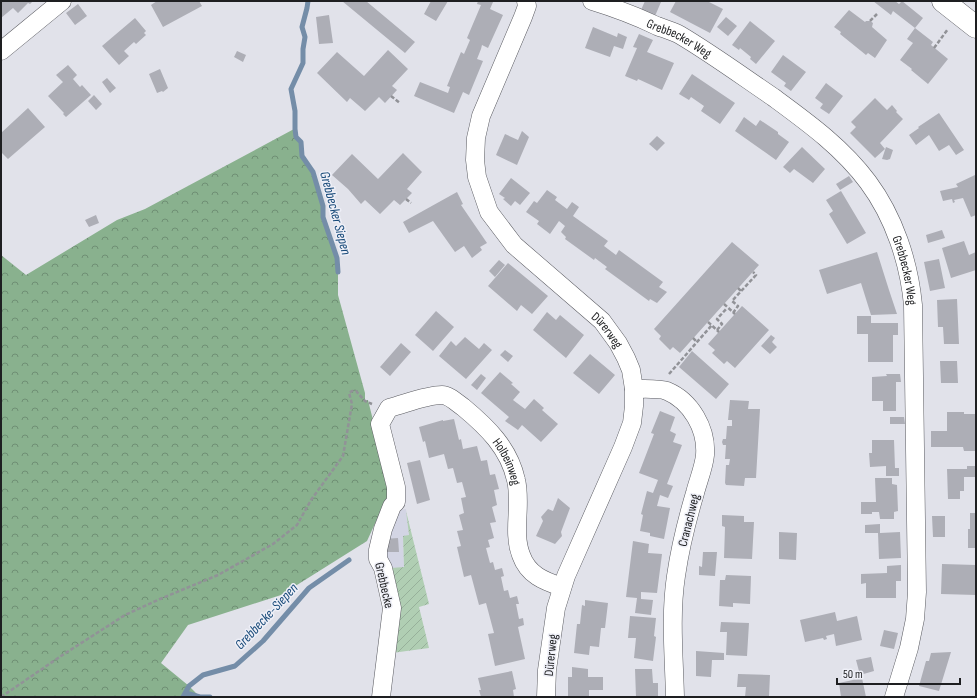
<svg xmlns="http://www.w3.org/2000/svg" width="977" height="698" font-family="'Sofia Sans Condensed',sans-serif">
	<defs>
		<pattern id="forest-crowns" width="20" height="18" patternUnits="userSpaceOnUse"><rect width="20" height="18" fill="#89b18e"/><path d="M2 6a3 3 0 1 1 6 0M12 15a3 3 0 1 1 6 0" fill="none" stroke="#6f8f74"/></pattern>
		<pattern id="garden-furrows" width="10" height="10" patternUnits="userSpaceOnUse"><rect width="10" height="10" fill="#b0ceb3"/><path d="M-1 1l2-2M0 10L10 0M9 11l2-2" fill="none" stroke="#97b09a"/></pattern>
	</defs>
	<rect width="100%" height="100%" fill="#e1e2ea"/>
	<!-- built -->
	<path fill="#d3d5e4" d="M406,509L409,536H403L404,568H391L385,552L395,511Z"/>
	<!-- forest -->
	<path fill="url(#forest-crowns)" d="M294,129L295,137L300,142L301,156L312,172L322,206V217L334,249L337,272H338V295L365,393V401L368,400L391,493H389L367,541L281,595L188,625L161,663L189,686L200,697H1V255L26,275L117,220L145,209Z"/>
	<!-- garden -->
	<path fill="url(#garden-furrows)" d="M406,511L429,604L419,607L429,648L392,653L391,568L404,567L403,536L409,535Z"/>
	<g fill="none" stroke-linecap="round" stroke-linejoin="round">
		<!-- stream -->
		<path stroke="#748da8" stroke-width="5" d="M308,1L307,8L302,27L305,37L303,49V63L291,89L295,111V129L296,137L301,142L302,156L313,172L323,206V217L337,258L338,272
			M186,693L200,697H210
			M183,697L189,686L203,675L235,666L263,641L309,588L349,560"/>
	</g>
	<!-- building -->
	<path fill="#adaeb6" d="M1,1H33L30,4L28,3L18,13L13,8L1,18Z
		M157,1H199L202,6L163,27L151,5Z
		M342,1H366L415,42L405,53Z
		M431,1H448L436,21L424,14Z
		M478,1H490L493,2L490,9L503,15L488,48L482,45L481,49L477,59L483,61L469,95L463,92L454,113L414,96L420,82L448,93L450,87L447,86L461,52L464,54L470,40L467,38L481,5L477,4Z
		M645,1H657L661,2L655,16L641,10Z
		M676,1H707L723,9L710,33L670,12Z
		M873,1H895L899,4L902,1L923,18L915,28L933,42L931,45L948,59L928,84L911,70L912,69L900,60L913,43L907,39L915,28L893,11L891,15Z
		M78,4L87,16L75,25L66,13Z
		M849,10L865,22L866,21H870L873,23L872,27L887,40L875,58L868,53L866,55L840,34L841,32L834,27Z
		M329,15L333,43L319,44L316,17Z
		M726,17L737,26L728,36L717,27Z
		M135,18L146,31L144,33L146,35L136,44L134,42L124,51L129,56L119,65L102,46Z
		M750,21L775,41L756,64L750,59L751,57L740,48L739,50L732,45Z
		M593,27L617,37L618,33L627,37L623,49L614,46L610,57L585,48Z
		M639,34L653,40L647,52L674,63L662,90L638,79L637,81L625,76L637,48L633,47Z
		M388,50L408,69L392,86L397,90L385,103L379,97L365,111L350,98L347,102L317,73L337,52L364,76Z
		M237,51L246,55L243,62L234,57Z
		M783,55L806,72L791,91L784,86L786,83L771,72Z
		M68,65L77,75L73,79L80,87L82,85L91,95L66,117L63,114L64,113L48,96L63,82L56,75Z
		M160,69L168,88L163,92L162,91L157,93L149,74Z
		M692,74L735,103L720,124L701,111L704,106L691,97L689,100L679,94Z
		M107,78L116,88L110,93L102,82Z
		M826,83L843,96L829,114L820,108L823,104L815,98Z
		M94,95L102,104L96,110L88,101Z
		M875,98L887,110L892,105L897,111L896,112L903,119L880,143L885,149L875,158L850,133L856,127L851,122Z
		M28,108L45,127L8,159L1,152V133Z
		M939,113L964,150L956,155L949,145L939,151L929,135L916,145L909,135L919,128L918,127Z
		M744,117L756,126L760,120L778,132V134L789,142L776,160L735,131Z
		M522,131L529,137L517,165L496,155L505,134L518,140Z
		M657,136L665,143L657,151L649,144Z
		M802,147L825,169L813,183L794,169L790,173L783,167Z
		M886,147L893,150L890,159L887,160L882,159Z
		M403,153L422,172L407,189L412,193L400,205L394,200L380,214L365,200L361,204L348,189L332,175L352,154L378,179Z
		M975,175L976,215L971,217L963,198L954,200L955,202L953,203L952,199L943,201L940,191L958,187L956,184Z
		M849,176L853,182L840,190L836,184Z
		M511,178L530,193L520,205L515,201L511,206L503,199L505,198L499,194Z
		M547,190L557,197L555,200L567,209L572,202L579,207L573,216L608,241L604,246L616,255L619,250L663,282L659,287L667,292L657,303L650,299L649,301L605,269L607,267L595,258L594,260L565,239L566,237L561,232L565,226L559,221L550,234L537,224L539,221L526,212L534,201L537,203Z
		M841,191L866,233L847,244L829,214L833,211L826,200Z
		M457,192L463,204L461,205L487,243L480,247L482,250L472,258L464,246L455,252L433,221L409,233L403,222Z
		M96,215L99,223L89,227L85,220Z
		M942,230L945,238L928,243L926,235Z
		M964,241L969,255L976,252V270L951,278L942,248Z
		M732,242L759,265L680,353L673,347L670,350L659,339L661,336L654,329Z
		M877,252L889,290L897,314L871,315L861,283L827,294L819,270Z
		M939,259L945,288L930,291L924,262Z
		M499,260L505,265L495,277L489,271Z
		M508,263L548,296L532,314L521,305L517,311L488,286Z
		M957,299L959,344H944L943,327H938L937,300Z
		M742,306L769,330L735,368L727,361L724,364L712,353L715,350L708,344Z
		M436,311L454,327L433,351L415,335Z
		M547,312L556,320L560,315L584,335L566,358L533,330Z
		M857,316H871V323H898V335H893V362H868V334H857Z
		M771,335L775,338L772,342L777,347L770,354L761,346Z
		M465,337L479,349L484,343L492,350L466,379L439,356L451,341L456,346Z
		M401,343L411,352L390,376L380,367Z
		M505,350L513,356L508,362L500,355Z
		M692,351L729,384L716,399L679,367Z
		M590,354L615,375L599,394L573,373Z
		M940,361H957L958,383H941Z
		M500,372L513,383L511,384L520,392L513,400L525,409L534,399L544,408L542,410L558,424L541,442L522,425L518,430L505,421L509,417L481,393Z
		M481,374L486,378L477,390L471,385Z
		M886,374H900L901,382H896V411H883V401H872V377L887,376Z
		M730,400L749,401L748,409H760L756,478H745L744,486L726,485L725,483L726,465H729L730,459H725L726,445H723L722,442L723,439H726L727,426H732V420H728Z
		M660,411L675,417L670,431L676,434L673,442L682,445L667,484L673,486L668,498L660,495L657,506L670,508L664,539L650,536V533L640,531L643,515L641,514L647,491L653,493L658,480L639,473L654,434L651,433Z
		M947,412H964V414H976V451H964L963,447H931V431H947Z
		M890,417H904L905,424H890Z
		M454,419L459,440L461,439L463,449L477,446L481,461L487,460L490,475L495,474L499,489L494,490L497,505L492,507L496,522L490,523L494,538L488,540L490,547L486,548L490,563L493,562L495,570L502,568L504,576L501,577L504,591L508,590L510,598L517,596L519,604H516L519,619L523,618L524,625L518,627L525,659L495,666L488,634L494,633L486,603L479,605L471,575L464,577L457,547L461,546L457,531L463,530L459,515L464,513L461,498L466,497L462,482L457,483L453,468L448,469L444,454L429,458L425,441L423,442L419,427L443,420V421Z
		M872,440H894L895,468H899V476H886V466L870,467L869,453H872Z
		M420,460L430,500L417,504L407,463Z
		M967,466H976V477H964V491H960V499H948L947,469H967Z
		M875,478H892V484L897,485L898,511L894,512V519H880L879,512H872V514H861V502H876Z
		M558,498L570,508L561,532L562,536L555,544L536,536L543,521L541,517L548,509L553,511Z
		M970,513H976V548H968V529H970Z
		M722,515L744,516V522H754L752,559L724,558L725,527L722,526Z
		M932,516H945V537H933Z
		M880,524V533L900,532L901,558L879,559L878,533H865V525Z
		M779,532L797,533L796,560L779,559Z
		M398,538L399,552H385L384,539Z
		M633,541L649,544L648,553L662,554L657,593L641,592V599L653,600L651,615L635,613L637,598L626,597Z
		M703,552H717L715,576L699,575V566L702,567Z
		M942,564L976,565V595L941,594Z
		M901,565V581H896V598H866V583L861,584V574L887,573V566Z
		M726,575L751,576L750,604L733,603V607L719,606L720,580H725Z
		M585,600L608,603L605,628H601L599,647L590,646L589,655L574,653L577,624H580L582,605L585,606Z
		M835,612L837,621L857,616L862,640L836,646L834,634L826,636L827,639L824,640L823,638L805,642L800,620Z
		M630,616L656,618L654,636L656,637L653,661L634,658L636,638H628Z
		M721,622L749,623L747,656L726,655L727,632H720Z
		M884,630L898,633L894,649L880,646Z
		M696,651L724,653V660H712L711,677L696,676Z
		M951,652L939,691L919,686L926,661H929L931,653Z
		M871,657L874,671L860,675L856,660Z
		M572,667L588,669V677H603V690H589V697H568V677H572Z
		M635,669H652L653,683H658V697H636Z
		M512,671L516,689L513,690L514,697H481L479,690H481L478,678Z
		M738,674L770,675L769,697H745L746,687H737Z
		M862,678L866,697H841L839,683Z"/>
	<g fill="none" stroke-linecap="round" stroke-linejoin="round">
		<defs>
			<g id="minor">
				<path id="s1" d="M526,1L527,6L523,17L481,116L476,138L475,160L477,177L489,212L514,245L602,321L618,343L626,358L631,370L634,389V406L632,423L623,447L566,576L556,608L547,670L546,697"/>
				<path id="s2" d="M592,1C615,8 636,16 657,26C665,29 673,31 680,35C712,54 742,76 773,97C807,122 842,147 868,182C894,217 909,262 913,305L917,592L915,619L909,648L894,697"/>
				<path d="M1,51L62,1"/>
				<path d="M634,389C643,389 659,388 667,391C691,401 707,429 705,455C704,467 698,481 695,493C687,520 680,548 676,576C670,615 674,657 675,697"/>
				<path id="s3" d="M381,697L392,608L383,568L378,559V550L383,529L392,506L396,502V487L380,424L389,408C405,404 426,395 442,395C449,395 457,403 463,407C487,427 509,448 516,480C522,504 512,532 521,555C528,575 544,581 562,587"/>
			</g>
			<path id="major" d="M943,1L976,27"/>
		</defs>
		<!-- minor casing -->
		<use href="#minor" stroke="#5a5b61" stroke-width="19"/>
		<!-- major casing -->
		<use href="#major" stroke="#5a5b61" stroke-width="23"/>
		<!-- path -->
		<path stroke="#919297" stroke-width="2.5" stroke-dasharray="4 2" stroke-linecap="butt" d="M870,21L877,14
			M934,48L948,29
			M391,96L400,103
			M406,199L411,203
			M738,288L741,291
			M724,304L735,314
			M733,313L738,306L732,301L756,275L753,272
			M708,322L719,332
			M717,330L722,324L717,319L727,308
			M693,338L697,342
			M669,374L712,325
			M1,697L61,656L125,615L160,599L218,575L273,544L297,525L311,500L343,456L352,404L349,393L352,391H356L365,401L372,404"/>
		<!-- minor -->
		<use href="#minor" stroke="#fff" stroke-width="18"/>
		<!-- major -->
		<use href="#major" stroke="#fff" stroke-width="22"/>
	</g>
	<g text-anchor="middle" stroke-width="3" stroke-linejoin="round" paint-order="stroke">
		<!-- street labels -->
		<g font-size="13" fill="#1e1f21" stroke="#eeeff7">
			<text dy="5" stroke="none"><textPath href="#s2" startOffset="95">Grebbecker Weg</textPath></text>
			<text dy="5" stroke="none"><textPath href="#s2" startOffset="431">Grebbecker Weg</textPath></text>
			<text dy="5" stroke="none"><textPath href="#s1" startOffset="391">Dürerweg</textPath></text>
			<text dy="5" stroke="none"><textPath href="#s3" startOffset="451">Holbeinweg</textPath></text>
			<text transform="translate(688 520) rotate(-76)" y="5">Cranachweg</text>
			<text transform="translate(385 585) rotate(77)" y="5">Grebbecke</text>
			<text transform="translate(550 655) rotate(-84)" y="5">Dürerweg</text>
		</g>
		<!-- water labels -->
		<g font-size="14" font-style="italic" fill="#184a79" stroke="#eeeff7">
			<text transform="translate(336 213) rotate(75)" y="5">Grebbecker Siepen</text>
			<text transform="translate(266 616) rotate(-47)" y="5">Grebbecke-Siepen</text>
		</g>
	</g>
	<!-- border -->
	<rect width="977" height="698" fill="none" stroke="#1e1f21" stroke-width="4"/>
	<!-- scale -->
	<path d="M837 678v6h123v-6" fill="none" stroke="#1e1f21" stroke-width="2"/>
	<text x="843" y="678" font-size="12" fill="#1e1f21" stroke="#eeeff7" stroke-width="3" paint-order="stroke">50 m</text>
</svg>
